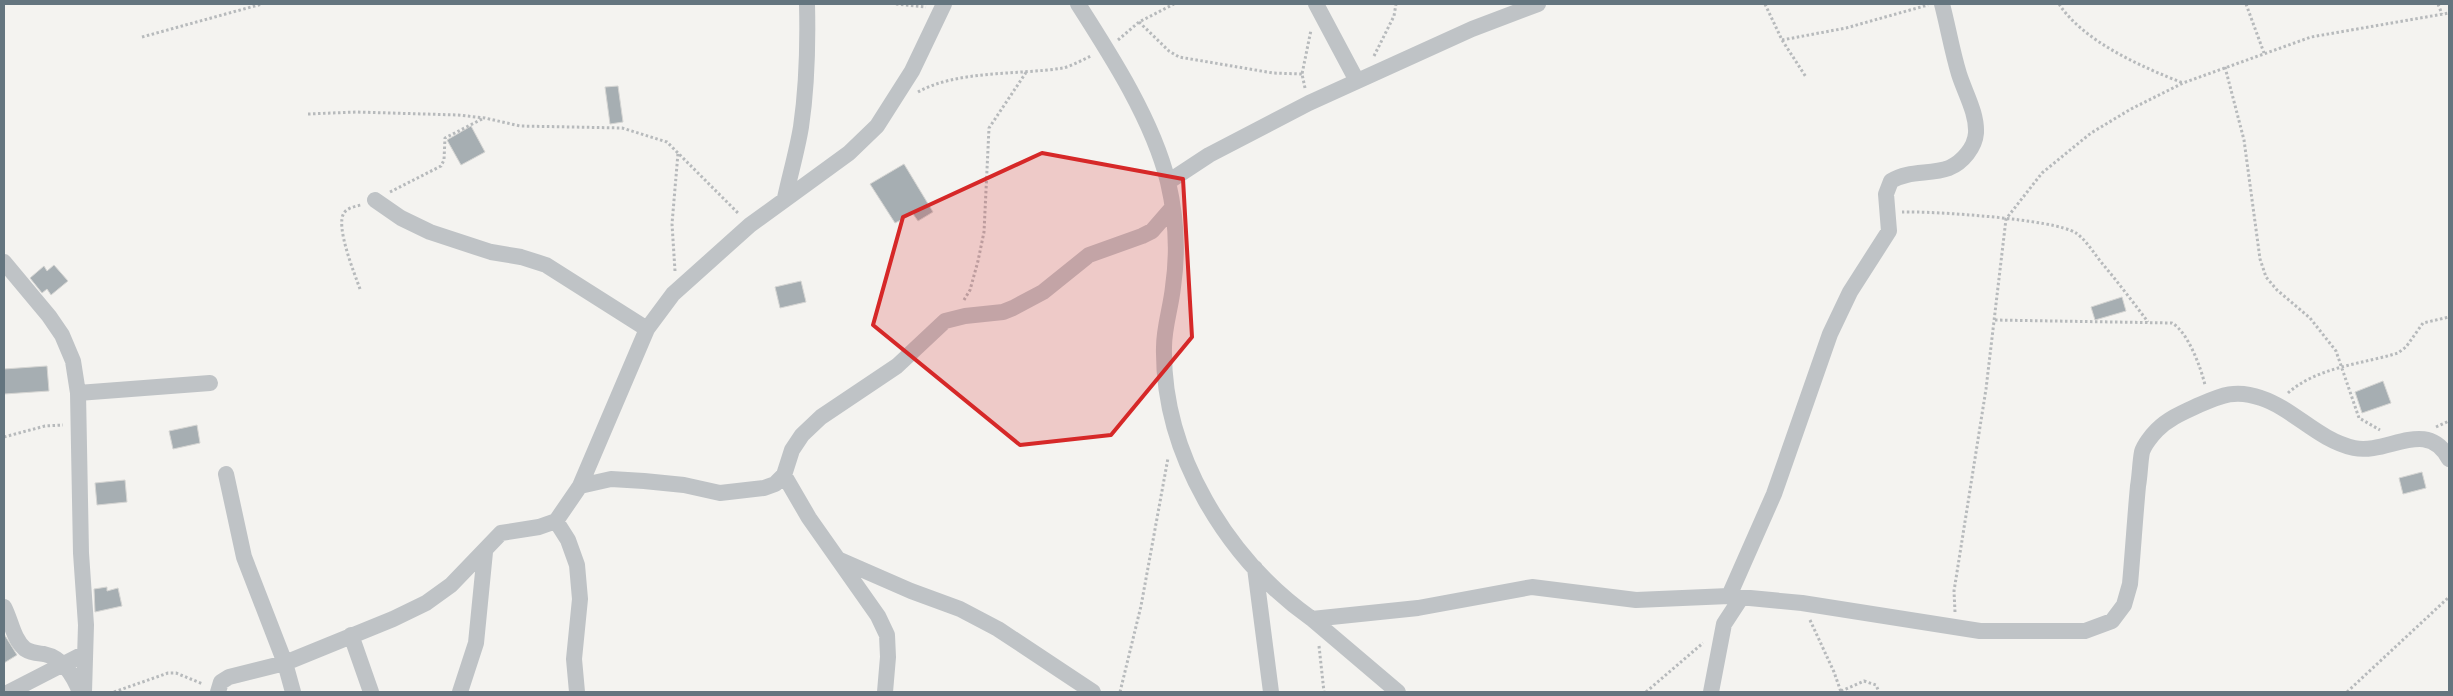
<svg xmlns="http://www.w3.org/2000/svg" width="2453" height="696" font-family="'Fira Sans',sans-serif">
	<rect width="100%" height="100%" fill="#f4f3f0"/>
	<!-- building -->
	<path fill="#a6aeb2" stroke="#d5d5d3" d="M618,86L623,122L610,124L605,87Z
		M471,126L485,152L461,165L447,140Z
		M904,164L933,212L918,221L913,214L895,223L870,184Z
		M54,265L68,281L51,295L47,289L42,293L30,278L44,266L47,271Z
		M801,281L806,302L780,308L775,287Z
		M2122,297L2126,311L2095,320L2091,307Z
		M47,366L49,391L4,394V369Z
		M2383,381L2391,403L2362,413L2355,392Z
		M197,425L200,443L173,449L169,431Z
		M2422,472L2426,488L2403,494L2399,478Z
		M125,480L127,502L97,505L95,483Z
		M107,587V591L118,588L122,606L95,612L94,589Z
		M4,634L17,655L4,663Z"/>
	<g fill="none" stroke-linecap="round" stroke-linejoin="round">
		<!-- path -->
		<path stroke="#b7babc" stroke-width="3" stroke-dasharray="2.5 2.5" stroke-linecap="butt" d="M896,4L926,7
			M1765,4L1782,40L1806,77
			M2059,4C2084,42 2142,67 2183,83
			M2246,4L2264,53
			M2438,4L2442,14
			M1139,22L1169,51L1179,57L1273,73L1302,74
			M142,37L262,4
			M1118,40L1139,22L1174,4
			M1782,40L1846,28L1928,5
			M1374,56L1394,16L1396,4
			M2225,67L2244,140L2260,259L2266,277L2277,290L2310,318L2336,351L2359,418L2380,430
			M1305,88L1302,74L1311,30
			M918,92C957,70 1019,75 1063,68C1072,66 1082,60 1091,56
			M308,114L356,112L458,115L485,118L520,126L622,128L667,142L739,214
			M390,192L441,166L444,160L445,138L484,118
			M1902,212C1931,211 2055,219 2076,233C2086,240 2093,252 2101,262C2117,281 2133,302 2148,322
			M675,271L672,224L678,153
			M360,289C355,275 335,226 344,213C347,208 356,206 361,205
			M964,300L970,290L978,261L984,232L989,128L1027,71
			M1995,320L2172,323C2188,332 2201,368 2205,385
			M2288,393C2317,367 2362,364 2398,353L2406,347L2423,323L2449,317
			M2436,427L2449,421
			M4,437L45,426L63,425
			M1955,612L1954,591L1986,389L2006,219L2042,173L2091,133L2131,109L2183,83L2311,37L2449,13
			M1810,620L1834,672L1841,692
			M1319,646L1324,692
			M1841,691L1864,681L1876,685L1879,692
			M114,692L168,673H176L203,684
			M1120,692L1141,606L1168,458
			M1646,692L1703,643
			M2347,692L2449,597"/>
		<!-- minor -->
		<path stroke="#bfc3c6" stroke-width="16" d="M1078,4C1112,57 1153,121 1168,182C1176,216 1178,253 1173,287C1171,307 1164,327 1164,347C1162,453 1227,559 1312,619L1418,608L1532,587L1636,600L1729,596L1802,603L1980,631H2085L2112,621L2124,605L2130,584C2133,551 2135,518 2138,486C2140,475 2140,462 2142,452C2144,445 2152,435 2157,430C2169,418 2184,412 2199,405C2222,395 2236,389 2261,398C2294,409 2318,440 2354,448C2388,455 2427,417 2449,459
			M1316,4L1357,81
			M1168,182L1209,155L1309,103L1472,29L1538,4
			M785,198C790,175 797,151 801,127C807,86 808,45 807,4
			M375,200L401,218L430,232L491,252L521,257L546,265L647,329
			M4,262L49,316L62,335L73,361L78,393L81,553L86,625L84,692
			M78,393L210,383
			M226,474L244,557L285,663L293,692
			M784,475L809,518L878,616L887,635L888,657L885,692
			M580,486L611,479L644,481L684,485L720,493L764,488L775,484L784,475L792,450L802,435L821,417L897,366L945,321L965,316L1003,312L1013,308L1043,292L1089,255L1142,236L1152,231L1172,208
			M556,521L568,540L577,565L580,599L574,659L577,692
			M840,560L911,591L960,609L998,629L1093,692
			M1255,568L1271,692
			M1729,596L1774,494L1830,334L1850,292L1889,231L1886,194L1891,181C1909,170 1930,175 1949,168C1963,162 1975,147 1976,133C1977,113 1965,93 1959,74C1952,51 1948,27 1942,4
			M4,607C11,620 13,639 25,649C31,653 36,653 44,654C63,658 73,675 80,692
			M1312,619L1398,692
			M351,635L371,692
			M9,692L85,653
			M218,692L221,682L229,677L285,663L393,619L426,603L451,585L501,533L539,527L556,521L580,486L647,329L673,294L750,225L849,153L877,126L912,71L944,4
			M460,692L476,643L485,552
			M1711,692L1724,624L1741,598"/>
	</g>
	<!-- marked area -->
	<path fill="#d62828" fill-opacity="0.2" stroke="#d62828" stroke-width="4" stroke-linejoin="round" d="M1042,153L1183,179L1192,337L1111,435L1020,445L873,325L903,217Z"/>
	<!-- border -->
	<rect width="2453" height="696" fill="none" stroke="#64757f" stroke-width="10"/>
</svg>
